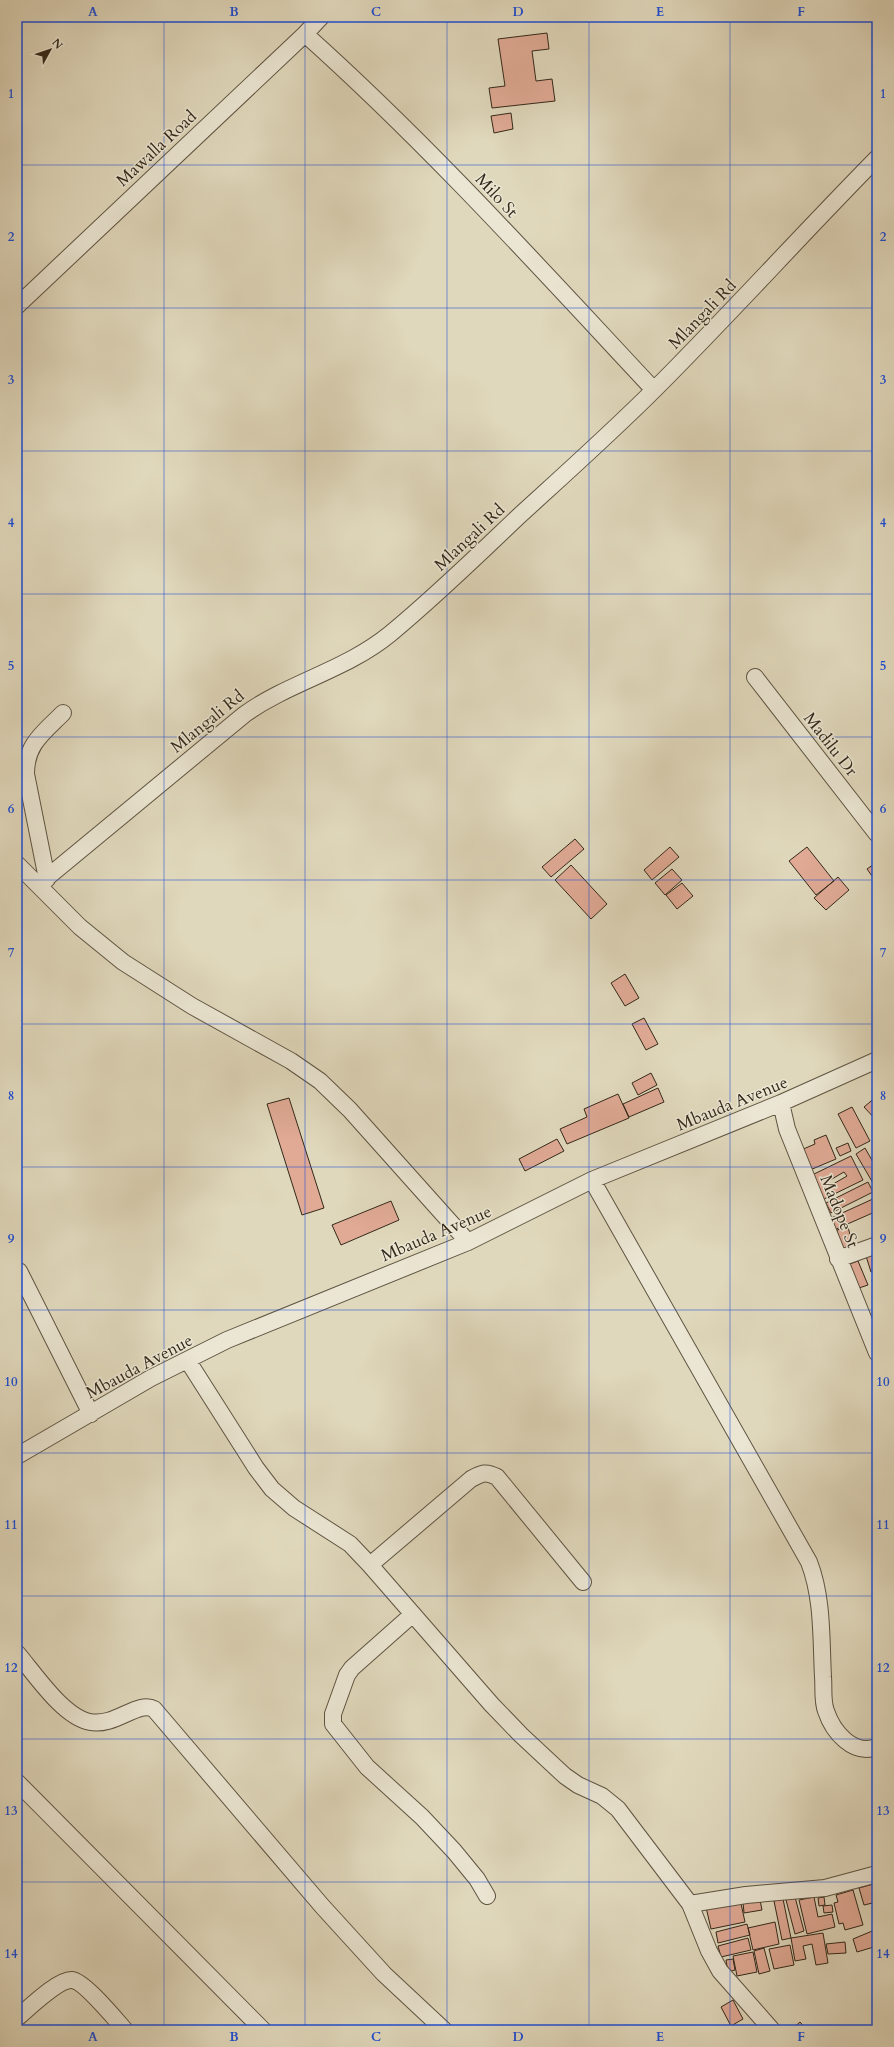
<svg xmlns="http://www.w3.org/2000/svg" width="894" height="2047" font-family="Cardo,serif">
	<rect width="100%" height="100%" fill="#e0d8bc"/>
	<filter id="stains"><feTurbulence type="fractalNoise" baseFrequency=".005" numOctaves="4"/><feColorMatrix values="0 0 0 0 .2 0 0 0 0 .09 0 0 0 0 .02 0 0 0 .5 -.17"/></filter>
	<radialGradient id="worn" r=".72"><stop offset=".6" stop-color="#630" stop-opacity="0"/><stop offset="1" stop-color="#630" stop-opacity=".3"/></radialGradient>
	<!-- building -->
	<path fill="#e0aa95" stroke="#33281a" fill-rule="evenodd" d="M547,33L549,49L532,51L536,81L552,79L555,101L492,108L489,88L505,86L498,39Z
		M511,113L513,129L494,133L491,116Z
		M575,839L584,849L551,877L542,867Z
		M670,847L679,857L652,880L644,870Z
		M807,847L834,881L816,895L789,861Z
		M877,862V883L867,869Z
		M571,865L607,904L591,919L555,880Z
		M672,869L682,880L665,895L655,883Z
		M838,877L849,890L826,910L814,898Z
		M682,883L693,896L677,909L666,895Z
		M625,974L639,998L625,1006L611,983Z
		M644,1018L658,1044L646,1050L632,1024Z
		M651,1073L657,1085L638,1095L632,1083Z
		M658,1088L664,1102L629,1117L623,1104Z
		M618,1094L629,1118L567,1144L560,1129L587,1117L584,1109Z
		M877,1096V1121L864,1107Z
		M289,1098L324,1208L302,1215L267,1104Z
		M852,1107L870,1141L856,1148L838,1114Z
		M826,1135L836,1159L810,1170L801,1150L815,1144L814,1140Z
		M557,1139L564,1151L525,1171L519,1159Z
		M848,1143L851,1151L840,1156L836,1148Z
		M865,1148L877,1169V1190L856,1154Z
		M851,1156L863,1180L822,1200L810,1176ZM844,1172L847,1176L828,1187L825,1183Z
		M868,1182L873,1192L831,1213L826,1203Z
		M875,1198L877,1211L834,1230L829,1219Z
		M391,1201L399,1220L341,1245L332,1225Z
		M848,1227L853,1246L841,1249L837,1230Z
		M877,1253V1270L871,1272L866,1256Z
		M858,1261L868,1285L856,1289L847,1265Z
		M877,1278V1295L872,1280Z
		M877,1883V1902L864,1905L859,1888Z
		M853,1890L863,1925L845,1930L843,1923L839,1924L834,1903L838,1902L836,1895Z
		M795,1897L804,1931L795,1934L786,1900Z
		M814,1897L818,1917L832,1914L835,1927L807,1934L799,1900Z
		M824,1897L825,1905L819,1906L818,1898Z
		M740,1899L745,1922L711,1929L706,1907Z
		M783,1899L791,1938L782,1940L774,1901Z
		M760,1900L762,1910L744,1913L743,1902Z
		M832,1905L833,1912L824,1913L823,1906Z
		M775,1922L779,1944L753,1950L748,1928Z
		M747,1924L750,1935L718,1943L716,1932Z
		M877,1929V1946L857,1952L853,1939Z
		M823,1933L828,1963L816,1965L812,1944L803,1946L806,1959L795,1961L791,1938Z
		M748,1938L751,1950L721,1957L718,1946Z
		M845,1942L846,1953L828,1954L826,1944Z
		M790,1945L794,1965L774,1969L769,1949Z
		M764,1948L770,1971L759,1974L754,1951Z
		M753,1952L757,1972L737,1976L733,1956Z
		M733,1959L735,1970L728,1972L726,1960Z
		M733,2000L743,2019L731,2026L721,2007Z
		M800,2022L807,2030H791Z"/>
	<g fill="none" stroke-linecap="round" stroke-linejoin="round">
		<defs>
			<path id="minor" d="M305,34C429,145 540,268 654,390
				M17,306L305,34L321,17
				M755,677L877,834
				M17,864L80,927L123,962L192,1006L291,1061L320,1081L350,1110L468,1242
				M47,879L26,774C26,744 43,733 63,713
				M38,885L245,714C290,682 346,670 390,634C435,597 477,556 519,516C565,474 612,432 656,388C731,313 802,234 877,158
				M781,1103L787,1129L877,1353
				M592,1180L809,1562C823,1598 821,1639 823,1677C824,1687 822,1701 826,1711C833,1732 853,1756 877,1747
				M838,1259L877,1245
				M19,1271L91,1414
				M188,1361L256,1468L272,1489L294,1508L350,1544L370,1565L492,1705L521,1735L565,1776L578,1785L602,1796L618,1809L690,1904L709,1951L720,1971L772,2030
				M17,1456L151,1378L227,1340L468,1242L592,1180L781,1103L877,1060
				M370,1565L471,1479C482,1473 486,1471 497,1477L583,1582
				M413,1614L352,1668L347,1675L333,1714V1724L367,1767L422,1817L454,1851L477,1879L487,1896
				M17,1653C35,1674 63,1717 90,1722C115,1727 138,1700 154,1709L322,1906L384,1974L444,2030
				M17,1782L263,2030
				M690,1904L746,1895L825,1888L877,1874
				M17,2018C28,2009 58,1979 72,1980C84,1981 116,2020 125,2030"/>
		</defs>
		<!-- minor casing -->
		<use href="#minor" stroke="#5e5442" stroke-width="18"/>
		<!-- minor -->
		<use href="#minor" stroke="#ebe6d3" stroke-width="16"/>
	</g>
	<!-- grid -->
	<path fill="none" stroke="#1d4ed8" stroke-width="1" stroke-opacity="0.55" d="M164,17V2030M305,17V2030M447,17V2030M589,17V2030M730,17V2030M17,165H877M17,308H877M17,451H877M17,594H877M17,737H877M17,880H877M17,1024H877M17,1167H877M17,1310H877M17,1453H877M17,1596H877M17,1739H877M17,1882H877"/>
	<g text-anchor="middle" stroke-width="3" stroke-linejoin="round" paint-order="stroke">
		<!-- street labels -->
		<g font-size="17" fill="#33281a" stroke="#ebe6d3">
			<text transform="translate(156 148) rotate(-43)" y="6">Mawalla Road</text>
			<text transform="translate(497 195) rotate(47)" y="6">Milo St</text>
			<text transform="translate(702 314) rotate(-46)" y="6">Mlangali Rd</text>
			<text transform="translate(469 537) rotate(-43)" y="6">Mlangali Rd</text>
			<text transform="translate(207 721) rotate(-39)" y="6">Mlangali Rd</text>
			<text transform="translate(831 744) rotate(52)" y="6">Madilu Dr</text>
			<text transform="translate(732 1103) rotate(-22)" y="6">Mbauda Avenue</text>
			<text transform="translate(840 1211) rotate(68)" y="6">Madope St</text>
			<text transform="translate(436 1233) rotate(-23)" y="6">Mbauda Avenue</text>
			<text transform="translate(139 1366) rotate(-28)" y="6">Mbauda Avenue</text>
		</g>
	</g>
	<!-- margin -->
	<rect width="894" height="2047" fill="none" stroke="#e0d8bc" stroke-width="44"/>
	<!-- north arrow -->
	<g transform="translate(50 50) rotate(50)" stroke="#ebe6d3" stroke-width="3" paint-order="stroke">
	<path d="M0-3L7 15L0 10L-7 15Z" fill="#33281a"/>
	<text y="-6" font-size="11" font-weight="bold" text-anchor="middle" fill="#33281a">N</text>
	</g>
	<rect x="22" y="22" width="850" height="2003" fill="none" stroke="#1d4ed8" stroke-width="1.5"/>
	<g font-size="13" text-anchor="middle" font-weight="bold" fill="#1d4ed8">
		<text x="93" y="16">A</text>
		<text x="234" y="16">B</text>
		<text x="376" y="16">C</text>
		<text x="518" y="16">D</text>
		<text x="660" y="16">E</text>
		<text x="801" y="16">F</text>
		<text x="11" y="98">1</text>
		<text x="883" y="98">1</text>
		<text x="11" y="241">2</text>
		<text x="883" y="241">2</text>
		<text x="11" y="384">3</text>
		<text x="883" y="384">3</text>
		<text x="11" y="527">4</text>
		<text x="883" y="527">4</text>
		<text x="11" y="670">5</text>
		<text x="883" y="670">5</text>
		<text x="11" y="813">6</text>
		<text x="883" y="813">6</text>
		<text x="11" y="957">7</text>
		<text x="883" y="957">7</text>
		<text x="11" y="1100">8</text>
		<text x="883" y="1100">8</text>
		<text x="11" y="1243">9</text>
		<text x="883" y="1243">9</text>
		<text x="11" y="1386">10</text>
		<text x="883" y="1386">10</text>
		<text x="11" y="1529">11</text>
		<text x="883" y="1529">11</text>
		<text x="11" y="1672">12</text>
		<text x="883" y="1672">12</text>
		<text x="11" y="1815">13</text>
		<text x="883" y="1815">13</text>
		<text x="11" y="1958">14</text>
		<text x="883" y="1958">14</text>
		<text x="93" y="2041">A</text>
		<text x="234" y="2041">B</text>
		<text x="376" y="2041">C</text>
		<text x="518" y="2041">D</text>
		<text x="660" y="2041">E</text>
		<text x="801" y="2041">F</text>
	</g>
	<rect width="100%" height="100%" filter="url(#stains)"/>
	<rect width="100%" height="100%" fill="url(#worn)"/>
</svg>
